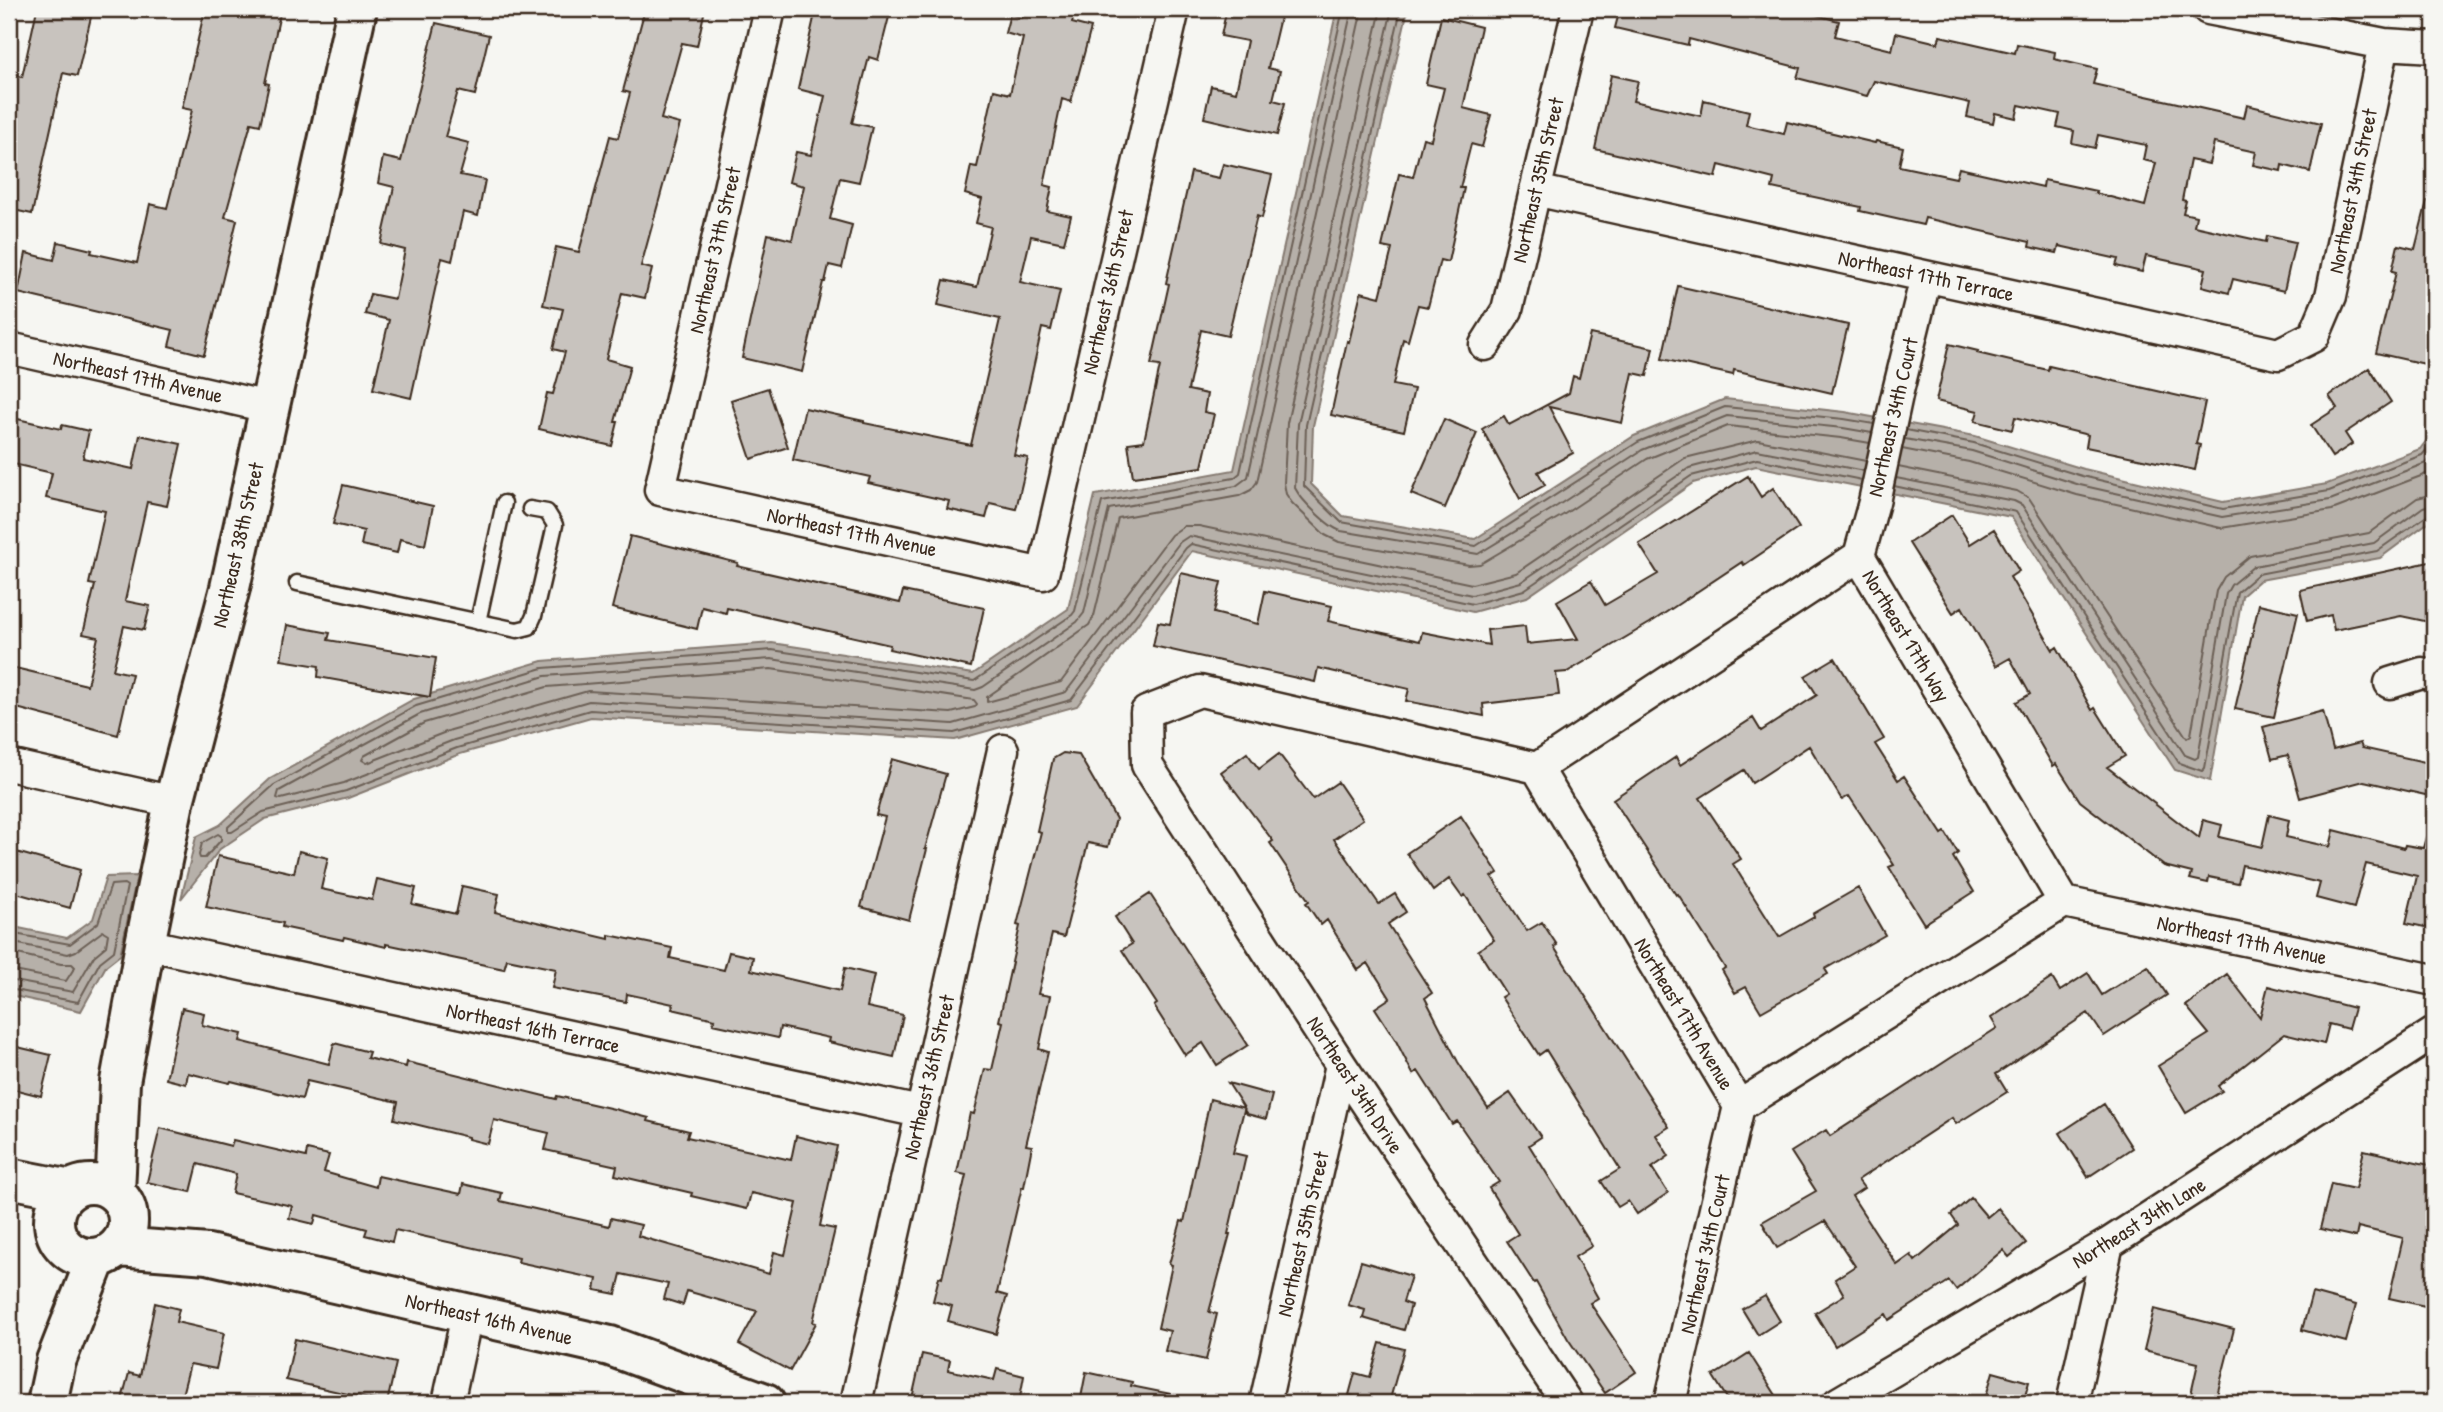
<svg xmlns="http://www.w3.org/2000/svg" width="2443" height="1412" font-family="'Patrick Hand',sans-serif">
	<rect width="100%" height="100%" fill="#f6f6f2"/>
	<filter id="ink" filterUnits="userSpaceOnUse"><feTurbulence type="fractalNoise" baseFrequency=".0143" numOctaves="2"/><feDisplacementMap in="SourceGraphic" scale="14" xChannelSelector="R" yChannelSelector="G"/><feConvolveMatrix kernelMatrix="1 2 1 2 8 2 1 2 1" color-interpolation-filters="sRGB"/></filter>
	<g filter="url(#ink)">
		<!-- water -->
		<path fill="#b6b0a9" stroke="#857a71" stroke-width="2" d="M1337,9H1408L1313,426L1311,484L1343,516L1475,539L1634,436L1725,399L1845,412L1975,436L2084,469L2223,502L2327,484L2420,449L2434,431V518L2380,558L2260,580L2242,596L2210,781L2175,770L2011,517L1756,466L1693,483L1527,597L1473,612L1192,551L1077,706L955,740L591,717L460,754L348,798L265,819L220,849L181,899L196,837L220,825L270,779L414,699L542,661L772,643L973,674L1068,609L1095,495L1234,470Z
			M137,876L120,955L106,966L81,1011L9,995V926L67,938L93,919L106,877Z"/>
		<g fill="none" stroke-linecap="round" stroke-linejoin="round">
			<!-- shore -->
			<path stroke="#6c6056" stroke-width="2" d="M1343,9L1240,473L1234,478L1102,502L1075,611L1072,615L974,681L772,650L543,668L416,706L274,785L228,827V832H232L263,812L346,791L457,748L590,710L954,733L1071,700L1186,548L1191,544L1473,604L1524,590L1691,476L1757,459L1862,480
				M1352,9L1248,477L1236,486L1109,509L1084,613L1077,622L983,687L975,690L771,659L545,676L420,714L279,791L277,798L281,799L344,783L454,740L589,701L953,724L1066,692L1180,542L1189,536L1472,595L1521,582L1689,468L1757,450L1864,471
				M1362,9L1257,482L1251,490L1239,496L1118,518L1094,616L1089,625L987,697V702L1061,682L1171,535L1184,526H1199L1472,584L1516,573L1685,458L1758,440L1866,461
				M1381,9L1287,423L1284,483L1286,494L1292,503L1325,535L1339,542L1469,565L1480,564L1563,515L1647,459L1728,426L1841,438L1870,443
				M1392,9L1298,424L1295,488C1301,500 1328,527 1341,531L1478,554L1557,506L1642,450L1727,416L1843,428L1872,433
				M1401,9L1306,425L1304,486L1341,522L1476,546L1638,442L1725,407L1844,419L1874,424
				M1906,430L1974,443L2082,476L2223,509L2329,491L2422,455L2434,442
				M1905,439L1972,451L2080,485L2222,517L2330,500L2426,463L2434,456
				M1902,449L1969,462L2077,495L2221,528L2332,510L2434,471
				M1898,467L2017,491L2029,498L2187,738L2191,735L2216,591L2224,577L2250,556L2369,533L2417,498L2434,494
				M1896,478L2014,501L2022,505L2185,755L2195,759L2198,757L2226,594L2231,585L2254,566L2374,543L2423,507L2434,504
				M1894,486L2016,512L2179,763L2202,771L2205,768L2237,592L2258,574L2377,551L2428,515L2434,513
				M771,669L974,700L977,704L975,707L951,713L588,691L451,730L367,763L362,760L364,756L424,723L547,687Z
				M218,834L221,836V840L205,858H200L199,855L202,843Z
				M9,933L70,944L98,923L111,885L124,884L127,886L114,951L100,962L78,1002L9,989
				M9,942L68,954L76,951L103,931L108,934L106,946L94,956L73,992L9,980
				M9,952L61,964H72L75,967L66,981L9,970"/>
		</g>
		<!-- building -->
		<path fill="#c8c3be" stroke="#3b2a1e" stroke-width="2" d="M37,9H55L91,17L77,76L63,73L32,214L9,209V74L22,77Z
			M205,9H281L265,83L269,84L260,125L251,123L225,217L237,220L204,355L169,346L173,330L18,293L26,253L54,260L58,242L92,250L91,253L137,263L150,204L167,208L192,110L182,108Z
			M645,9H705L697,46L682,43L661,119L680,124L641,266L652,269L645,298L622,293L606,359L630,366L615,422H618L612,446L539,429L547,393L553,394L565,352L553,349L563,309L543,305L556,247L579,252L610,136L618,138L630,93L623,91Z
			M816,9H891L878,60L869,57L852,123L872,127L859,182L840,178L830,219L852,225L842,268L829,265L825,282H823L802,372L742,358L768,234L792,240L804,186L789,182L796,152L811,155L825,96L798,89Z
			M1025,9H1076L1072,23L1091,28L1071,102L1062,99L1044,185L1052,187L1047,211L1071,216L1064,243L1031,236L1020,282L1060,291L1051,330L1042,328L1014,455L1028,458L1016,509L990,503L986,518L947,509L949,501L868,483L870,477L793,460L805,408L864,421V423L971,445L1000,319L938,305L944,280L977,287L991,227L976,223L982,199L965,194L971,166L977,167L994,90L1010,94L1023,38L1005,33L1010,14L1022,18Z
			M1244,9H1282L1268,68L1280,71L1273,100L1285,103L1277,135L1204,118L1211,86L1236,92L1247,41L1221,36L1226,12L1243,16Z
			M1620,9H1793L1839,21L1835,36L1892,50L1896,33L1938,43L1940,36L2015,53L2017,44L2055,52L2054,59L2097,69L2093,84L2244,118L2247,105L2321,123L2310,172L2282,165L2281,171L2253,165L2256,152L2214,143L2209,164L2190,160L2182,200L2186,201L2183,213L2196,216L2194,226L2266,242L2267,236L2295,242L2284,291L2233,279L2229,293L2202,286L2206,269L2146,256L2142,272L2116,266L2118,259L2059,246L2057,253L2029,247L2030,242L1925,218L1923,225L1860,211L1861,207L1772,188L1774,179L1719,165L1716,177L1595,149L1611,75L1638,81L1633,101L1701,116L1704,100L1749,111L1746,125L1784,134L1787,122L1875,143L1876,141L1903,147L1899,166L1956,178L1959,168L2043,187L2044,180L2096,191L2095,193L2145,206L2156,163L2143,160L2146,145L2098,135L2095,148L2072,143L2074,131L2057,127L2060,114L2019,105L2016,118L1995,113L1993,123L1967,117L1970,103L1874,81L1867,96L1797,78L1800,68L1689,39L1688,45L1615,28Z
			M1441,17L1481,27L1463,108L1491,115L1482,147L1471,144L1460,188H1464L1448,262L1440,260L1428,307L1418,305L1408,341L1403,339L1393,385L1414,389L1404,431L1331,415L1347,341L1349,342L1361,292L1380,297L1392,249L1382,247L1399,174L1413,177L1423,138L1431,140L1444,88L1426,84Z
			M436,23L489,35L475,95L458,91L445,137L469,143L460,175L485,180L478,216L463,212L452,261L442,258L411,398L373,389L389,320L365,314L370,294L395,299L405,250L381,244L394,187L378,183L383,157L401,161Z
			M1223,164L1272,175L1262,218L1257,216L1228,336L1201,330L1188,390L1207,394L1204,412L1214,414L1202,467L1133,477L1128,443L1144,441L1160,366L1151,365L1169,284L1166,283L1191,172L1219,178Z
			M2427,201L2434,202V366L2376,353L2396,272L2392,271L2398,245L2415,249Z
			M1678,286L1848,325L1832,393L1734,370L1733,375L1662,359Z
			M1590,334L1653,348L1647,376L1633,373L1622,423L1549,407L1573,453L1538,472L1545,485L1520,499L1482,429L1504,416L1509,425L1569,393L1573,376L1579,378Z
			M1949,344L1978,351L1977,353L2048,370L2049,366L2205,402L2196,444L2200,445L2195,470L2086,447L2088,435L2015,417L2012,430L1975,421L1978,411L1936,401Z
			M2369,368L2391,402L2345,433L2352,444L2332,457L2311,425L2337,408L2329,396Z
			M768,388L788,447L751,459L731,400Z
			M9,417L61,429L62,425L89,431L83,458L133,469L140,435L181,444L167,506L147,502L125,601L150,606L144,630L124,626L113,670L132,674L118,735L9,706V696L15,668L87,685L98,637L83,634L95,585L89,584L105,511L46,498L52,473L9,463Z
			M1444,419L1477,433L1445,508L1411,494Z
			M1748,476L1761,497L1773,488L1799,528L1744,565L1742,562L1650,623L1567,672L1556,673L1559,695L1483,704L1484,716L1406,701L1409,689L1318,668L1315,682L1153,646L1158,622L1170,624L1181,573L1221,582L1214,613L1258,624L1265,591L1332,606L1328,621L1420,641L1422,632L1489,645L1487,630L1525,626L1527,644L1578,639L1557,601L1591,581L1605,605L1658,574L1639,544Z
			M343,485L433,506L425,545L400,539L397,553L361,545L364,531L333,524Z
			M1952,515L1970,544L1994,529L2019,571L2010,577L2053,650L2057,647L2092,710L2095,708L2125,756L2107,767L2199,838L2203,820L2222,825L2219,837L2262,847L2269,815L2289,820L2286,837L2330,847L2334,830L2404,848L2405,845L2423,848L2426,837L2434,838V929L2406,923L2417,876L2366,864L2354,908L2316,898L2320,883L2242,865L2238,883L2209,877L2208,883L2190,879L2192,873L2164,866L2080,801L2056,764L2053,766L2016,702L2030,694L2010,658L1996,666L1962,607L1953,613L1909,543Z
			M630,536L738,563L737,566L900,603L903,591L984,608L971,667L889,649L890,645L727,608L726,613L702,607L697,629L612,608Z
			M2434,561V623L2401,616L2334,630L2331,615L2307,621L2300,590Z
			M2259,604L2298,613L2274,717L2235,709Z
			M287,625L330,633L328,640L436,658L430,697L318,677L319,666L281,660Z
			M1835,658L1884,739L1875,744L1898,780L1904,776L1942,834L1945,832L1958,853L1953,857L1974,892L1924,924L1889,867L1894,865L1849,796L1842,800L1809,746L1752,783L1744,770L1700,798L1741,859L1733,864L1779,937L1814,917L1813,914L1858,888L1885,935L1825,969L1828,974L1761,1012L1746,987L1735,993L1722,970L1725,968L1678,894L1676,895L1613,799L1676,757L1680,765L1753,718L1761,731L1817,695L1805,676Z
			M2323,711L2333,750L2360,743L2362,748L2434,764V797L2364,781L2300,798L2288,755L2272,759L2263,727Z
			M1063,753L1079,755L1116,819L1108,847L1088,843L1064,937L1052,934L1038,994L1050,996L1039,1049L1048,1052L1026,1145L1032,1146L1024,1187H1022L997,1293L1007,1296L996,1334L948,1321L952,1306L933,1301L939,1277L942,1278L966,1175L957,1173L970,1113L974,1114L985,1069L992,1070L1003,1022L999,1021L1020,926L1017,925L1041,832L1037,831L1053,759Z
			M1247,753L1259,769L1279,754L1313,799L1338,782L1363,819L1334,839L1379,904L1395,894L1406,912L1388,924L1432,993L1425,998L1458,1062L1488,1108L1510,1093L1541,1137L1529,1145L1592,1246L1575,1257L1598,1298L1590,1303L1636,1372L1605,1393L1568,1339L1536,1282L1534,1283L1507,1241L1518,1234L1489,1188L1499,1182L1457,1121L1452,1124L1418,1071L1413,1074L1395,1039L1375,1008L1390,998L1368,963L1358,970L1327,920L1321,925L1306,903L1309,901L1270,843L1273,841L1221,772Z
			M892,759L946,774L925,849H927L909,920L861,907L885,817L876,815Z
			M1461,816L1498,873L1492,877L1527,931L1542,922L1557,945L1554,947L1669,1127L1656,1135L1669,1156L1652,1168L1668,1193L1637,1214L1628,1201L1618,1207L1601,1181L1620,1169L1546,1050L1539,1055L1501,997L1506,994L1478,950L1494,940L1465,895L1462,897L1449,879L1433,891L1407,853Z
			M9,850L80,870L70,908L9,891Z
			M299,851L328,858L321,889L372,900L377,879L416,888L412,904L456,914L462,886L499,894L495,912L609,939V935L672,948L670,958L724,970L729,952L753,957L751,970L840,991L845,968L874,975L867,1007L903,1015L894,1057L828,1042L829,1038L780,1027L778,1038L713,1024L715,1019L672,1009L673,1004L627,994L626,1002L552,988L556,969L507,959L504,969L386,944V947L344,937L343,940L282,927L283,923L206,907L218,856L294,873Z
			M1150,894L1248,1045L1217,1065L1203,1043L1185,1055L1154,1006L1157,1004L1122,950L1132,944L1115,917Z
			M2148,966L2167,995L2104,1036L2088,1013L1996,1074L2007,1092L1956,1124L1952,1118L1858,1180L1864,1188L1852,1196L1897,1265L1911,1255L1915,1261L1958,1225L1951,1215L1971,1198L1987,1217L1998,1208L2026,1243L2009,1257L2003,1250L1956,1290L1949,1281L1889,1320L1886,1314L1835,1346L1815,1313L1844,1295L1835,1279L1855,1266L1825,1221L1777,1248L1762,1222L1816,1191L1791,1152L1826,1130L1830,1136L1997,1028L1991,1018L2052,978L2060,991L2088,973L2102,995Z
			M2227,974L2260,1017L2268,986L2354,1008L2348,1029L2329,1024L2324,1044L2284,1034L2218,1086L2222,1091L2186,1113L2158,1066L2209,1034L2186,1006Z
			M182,1008L204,1013L202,1025L242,1034L240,1041L329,1064L334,1043L369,1052L367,1058L406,1067L407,1062L556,1099L557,1096L614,1109L649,1118L648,1121L689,1131L687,1137L791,1160L796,1136L837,1146L820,1226L835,1229L813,1322L816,1323L790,1371L739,1344L757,1311L687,1291L683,1305L664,1299L668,1284L621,1274L616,1294L595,1290L597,1279L518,1262L519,1258L395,1230L392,1242L365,1235L367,1229L316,1215L314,1224L289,1218L292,1206L232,1193L236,1174L198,1164L191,1192L147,1182L160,1128L231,1146L233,1140L306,1157L307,1150L329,1155L324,1172L376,1187L378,1176L461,1194L463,1184L502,1193L500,1201L609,1226L611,1218L641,1225L638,1236L769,1274L774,1252L785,1255L797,1203L751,1193L747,1209L691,1196L692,1193L615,1175L617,1166L545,1150L549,1133L494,1120L488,1144L468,1139V1137L394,1119L398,1102L307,1081L302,1099L231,1081L230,1083L188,1073L186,1084L166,1079Z
			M9,1045L51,1055L41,1096L9,1088Z
			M1228,1083L1272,1095L1266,1119L1247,1114L1244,1110L1233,1153L1246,1156L1228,1234H1230L1209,1312L1217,1314L1206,1360L1165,1351L1170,1331L1158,1328L1172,1265L1169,1264L1181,1221L1184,1222L1210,1099L1244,1108Z
			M2104,1104L2132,1148L2088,1177L2060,1133Z
			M2364,1150L2434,1166V1308L2389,1298L2403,1238L2358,1227L2356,1237L2320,1229L2331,1184L2355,1189Z
			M1361,1261L1411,1276L1403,1302L1411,1305L1404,1330L1363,1318L1365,1310L1348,1305Z
			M2312,1293L2356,1305L2346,1342L2302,1330Z
			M1765,1296L1780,1321L1758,1335L1742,1309Z
			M155,1303L179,1309L176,1322L224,1333L216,1369L190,1364L180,1403H121L129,1373L140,1376Z
			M2154,1309L2234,1329L2215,1403H2189L2198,1363L2144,1350Z
			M295,1339L396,1363L387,1403L286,1380Z
			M1380,1343L1404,1349L1389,1403H1378L1349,1395L1355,1373L1370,1377Z
			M1749,1353L1781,1403H1730L1713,1376Z
			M922,1354L950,1360L948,1370L994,1380L997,1369L1024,1376L1019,1403H911Z
			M1086,1372L1132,1382L1131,1386L1171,1394L1170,1403H1080Z
			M1993,1372L2029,1382L2023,1403H1984Z"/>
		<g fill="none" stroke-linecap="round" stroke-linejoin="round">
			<defs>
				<path id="lane" d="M297,583L517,630L529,627L534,616L555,525L547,512L530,509
					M478,622L504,503"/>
				<path id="street" d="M770,9L660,490L1043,574L1174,9
					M2208,9L2384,44L2434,47
					M1535,190L2278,354L2314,336L2331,296L2384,44
					M1485,345L1507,310L1578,9
					M9,348L268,407
					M1859,556L1874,502L1897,395L1926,277
					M2390,683L2422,673L2434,676
					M9,765L174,802
					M1537,768L1859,556L2064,902
					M145,944L920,1112
					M448,1403L467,1315
					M856,1403L1003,750
					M1265,1403L1341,1065
					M1567,1403L1341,1065L1147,765L1146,712L1200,691L1537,768L1739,1106L2064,902L2434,980
					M1670,1403L1739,1106
					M1838,1403L2108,1244L2434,1033
					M2072,1403L2108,1244"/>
				<path id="secondary" d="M9,1178L71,1190
					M54 1221a37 37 0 1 1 74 0a37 37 0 1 1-74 0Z
					M115,1193L120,1082L145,944L174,802L230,588L357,9
					M118,1247L208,1254L610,1346L765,1403
					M47,1403L56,1361L96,1259"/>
			</defs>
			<!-- lane casing -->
			<use href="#lane" stroke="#3b2a1e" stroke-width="19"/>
			<!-- street casing -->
			<use href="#street" stroke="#3b2a1e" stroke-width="35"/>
			<!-- secondary casing -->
			<use href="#secondary" stroke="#3b2a1e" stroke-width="44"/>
			<!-- lane -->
			<use href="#lane" stroke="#f6f6f2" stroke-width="14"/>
			<!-- street -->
			<use href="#street" stroke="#f6f6f2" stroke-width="30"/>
			<!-- secondary -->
			<use href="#secondary" stroke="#f6f6f2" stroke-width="38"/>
		</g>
	</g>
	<g text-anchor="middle" stroke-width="5" stroke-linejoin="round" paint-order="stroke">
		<!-- street labels -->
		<g font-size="21" fill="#3b2a1e" stroke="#f6f6f2">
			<text transform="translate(1538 180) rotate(-77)" y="7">Northeast 35th Street</text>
			<text transform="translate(2353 191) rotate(-78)" y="7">Northeast 34th Street</text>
			<text transform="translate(715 250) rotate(-77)" y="7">Northeast 37th Street</text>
			<text transform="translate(1926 276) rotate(12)" y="7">Northeast 17th Terrace</text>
			<text transform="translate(1108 292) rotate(-77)" y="7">Northeast 36th Street</text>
			<text transform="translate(138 377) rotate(13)" y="7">Northeast 17th Avenue</text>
			<text transform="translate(1893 417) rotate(-77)" y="7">Northeast 34th Court</text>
			<text transform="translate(852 532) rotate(12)" y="7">Northeast 17th Avenue</text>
			<text transform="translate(238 545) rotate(-77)" y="7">Northeast 38th Street</text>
			<text transform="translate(1906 636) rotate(59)" y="7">Northeast 17th Way</text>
			<text transform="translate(2242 940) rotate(12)" y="7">Northeast 17th Avenue</text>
			<text transform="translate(1684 1014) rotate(59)" y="7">Northeast 17th Avenue</text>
			<text transform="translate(533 1028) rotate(12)" y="7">Northeast 16th Terrace</text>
			<text transform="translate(929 1077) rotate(-77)" y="7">Northeast 36th Street</text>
			<text transform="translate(1355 1085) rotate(57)" y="7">Northeast 34th Drive</text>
			<text transform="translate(2139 1223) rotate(-32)" y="7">Northeast 34th Lane</text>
			<text transform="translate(1303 1234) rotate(-77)" y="7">Northeast 35th Street</text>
			<text transform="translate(1705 1254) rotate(-77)" y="7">Northeast 34th Court</text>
			<text transform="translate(489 1319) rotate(13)" y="7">Northeast 16th Avenue</text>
		</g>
	</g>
	<!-- margin -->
	<rect width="2443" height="1412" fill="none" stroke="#f6f6f2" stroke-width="35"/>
	<rect x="18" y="18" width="2408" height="1377" fill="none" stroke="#3b2a1e" stroke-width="2.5" filter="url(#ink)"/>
</svg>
